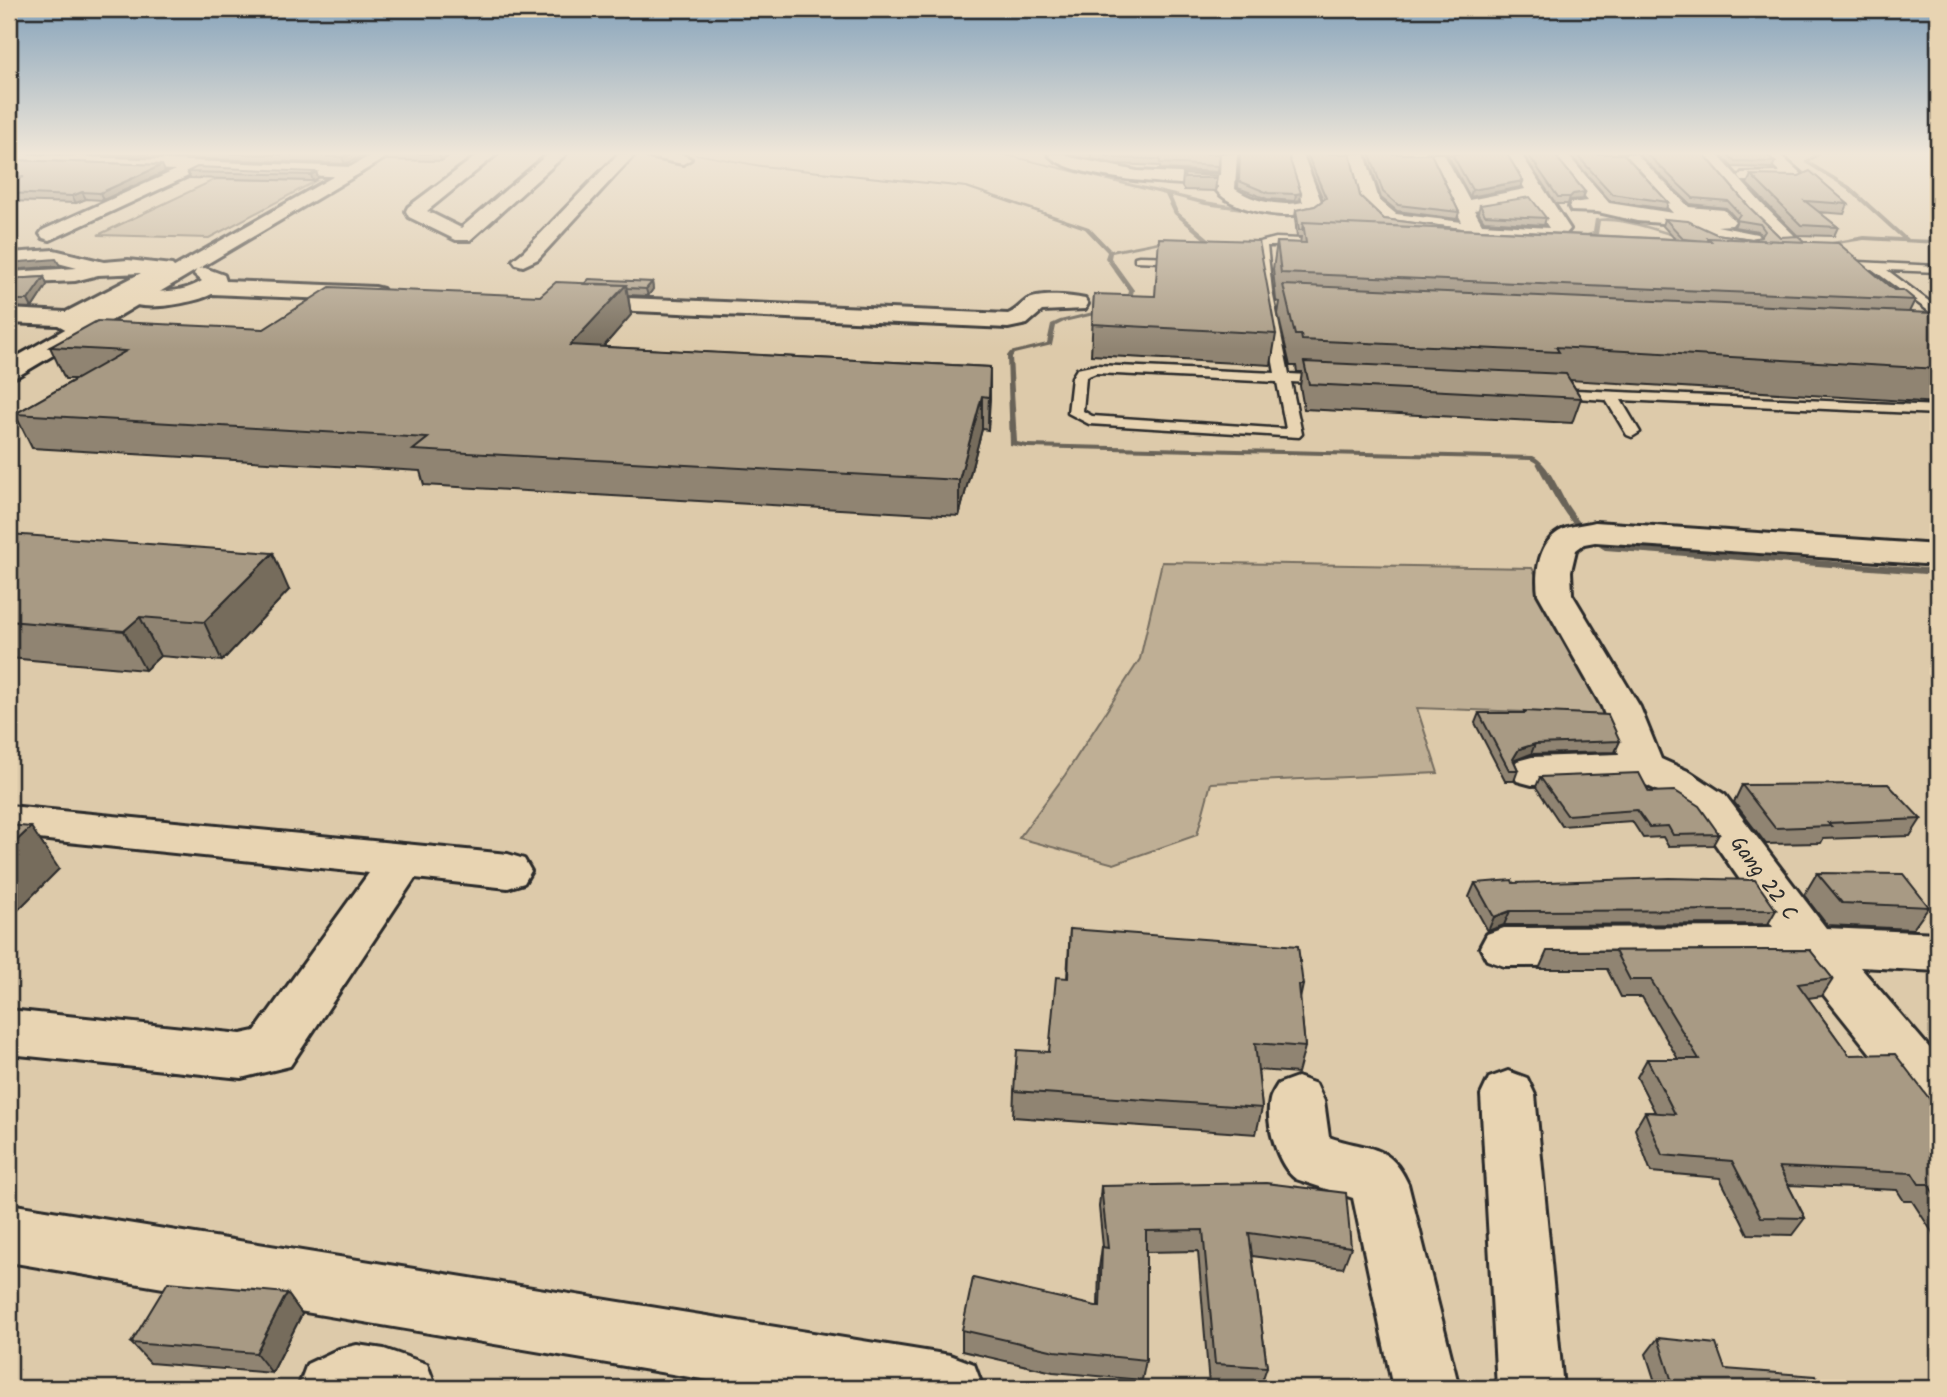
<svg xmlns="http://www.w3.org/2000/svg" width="1947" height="1397" font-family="Kalam,sans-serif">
	<rect width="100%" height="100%" fill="#ddcaaa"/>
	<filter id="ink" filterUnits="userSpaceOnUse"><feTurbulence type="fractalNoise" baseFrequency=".0143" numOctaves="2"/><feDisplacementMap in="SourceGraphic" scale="14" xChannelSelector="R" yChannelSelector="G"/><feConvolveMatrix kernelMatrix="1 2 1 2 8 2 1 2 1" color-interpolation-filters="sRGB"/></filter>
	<g filter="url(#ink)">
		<!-- green -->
		<path fill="#bfaf95" stroke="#756d60" stroke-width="2" d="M216,179L316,181L209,238L98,235Z
			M1162,562L1532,568L1614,715L1417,708L1438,773L1211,783L1197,835L1114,864L1019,838L1065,775L1140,659Z"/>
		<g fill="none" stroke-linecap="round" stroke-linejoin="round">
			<!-- stream -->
			<path fill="#696359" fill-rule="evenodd" d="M692,154H700L761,165L967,186L1089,227L1111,250L1173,238L1176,240L1112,253L1111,258L1134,290L1132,298L1122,305L1119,303L1127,296L1128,290L1105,258L1107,252L1085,229L966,188L761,167Z
				M999,154H1005L1205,201L1310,217L1307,219L1205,205L1171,196L1178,212L1214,242L1204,248L1201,246L1207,242L1174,214L1165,195Z
				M1816,154H1821L1810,162L1850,186L1908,239L1938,240V244L1864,240L1824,246L1823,245L1826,243L1864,236L1901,238L1846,188L1805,163V161Z
				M1608,218L1631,221L1685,237L1682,239C1654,231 1628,220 1600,221L1598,234L1578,240L1575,238L1593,232L1595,219Z
				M1105,309L1107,310V312L1064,322L1056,326L1052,345L1014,354L1012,357L1017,442L1027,444L1533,456C1549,463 1560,494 1570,509C1580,525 1593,536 1610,545L1938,569V575L1605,550C1569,530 1555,498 1536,463L1531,460L1027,448L1010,445L1007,356L1010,352L1047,343L1051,324L1060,320Z"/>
			<defs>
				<path id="lane" d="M1276,238L1327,240L1332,243L1327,246H1267L1272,291L1289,374L1328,376L1335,380L1328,384L1291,382L1302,434L1299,437L1089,424L1068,413L1072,377L1077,369L1096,365L1275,373L1260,291L1256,243ZM1096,373L1277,382L1286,429L1092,416L1083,411L1086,377Z
					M1139,256L1186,257L1192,260L1186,263L1135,261V257Z
					M1838,261L1938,266V272L1887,270L1938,308V318L1872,269L1834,266V262Z
					M1552,389L1938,406V414L1621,400L1640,432L1632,437L1627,435L1606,400L1547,396V390Z"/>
				<path id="street" d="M9,154L353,167L362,172L353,177L199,171L50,240L43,238L40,234L43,230L176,170L9,164Z
					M479,154H497L427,211L461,228L548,154H566L470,240H456L409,217L406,211L408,207Z
					M618,154H635L538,259L523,266L516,264L513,260L524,251Z
					M647,154H681L691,159L683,164L649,157Z
					M1048,154H1066L1070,157L1137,171L1220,175L1221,154H1237L1235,189C1254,202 1282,207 1303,202L1287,154H1303L1322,204C1304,226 1233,212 1217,191L1219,186C1183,184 1069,181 1048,154Z
					M1349,154H1365L1379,200L1396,214L1462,222L1428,154H1444L1469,200L1525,189L1505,154H1521L1570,229L1562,238L1555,240L1475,236L1383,223L1361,202ZM1531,200L1549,228L1482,224L1474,210Z
					M1550,154H1567L1609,203L1673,213L1619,154H1636L1689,207L1724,210L1735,221L1732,225L1717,226L1757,234L1760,238L1757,242L1750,244L1714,239L1686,225L1637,221L1598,212L1571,211L1569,207L1571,203L1588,201Z
					M1700,154H1717L1762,204L1793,234L1796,238L1793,242H1779L1748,212Z
					M1761,154H1779L1805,177L1796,182L1742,181L1739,177L1742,173L1780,172Z
					M54,250L104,262L128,260L172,265L176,269L172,273L139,291C161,292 183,293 202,281L194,274L197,269L205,268L224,275L226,281L375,287L383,289L386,294L383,299L375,301L212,294C195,303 138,314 125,299L101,312L106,317L99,323L101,325L97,330L69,331L58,325L9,323V309L66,312L141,273L98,275L75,281L9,284V272L77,268L54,262L9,265V253Z
					M578,296L1008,314C1016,311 1020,305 1027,300C1040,293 1071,296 1085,299L1088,304L1085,309L1042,311L1027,324L1008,328L570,308L567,303L570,298Z
					M1595,522L1938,545V565L1595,542L1584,544L1576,550L1571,571L1572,594L1640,707L1661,759L1690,772L1725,795L1826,928L1938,933V971L1860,967L1938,1058V1121L1919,1114L1800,965L1504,966L1487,960L1480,947L1487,934L1504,928L1773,927L1695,815L1660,792L1638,781L1532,785L1517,781L1511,771L1517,761L1532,757L1619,754L1602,707L1538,594C1535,572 1539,541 1562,530C1572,525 1584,525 1595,522Z
					M9,806L508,854L524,859L531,871L524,883L508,888L415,878L290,1066L241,1078L9,1054V1010L241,1034L255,1031L369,873L9,836Z
					M1508,1071L1527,1078L1535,1095L1563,1388H1497L1481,1095L1489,1078Z
					M1297,1077L1316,1084L1324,1101L1329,1137C1366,1151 1389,1141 1408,1184L1459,1388H1393L1353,1198L1296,1179C1277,1165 1265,1122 1270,1100C1271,1095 1275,1089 1278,1084Z
					M9,1204L950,1355L974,1364L983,1388H755L9,1262Z
					M357,1345L384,1349L427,1364L436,1388H298L307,1364L339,1349Z"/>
				<path id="secondary" d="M373,154H392L18,376L9,379V361Z"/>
			</defs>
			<!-- lane casing -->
			<use href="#lane" stroke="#2b2b2b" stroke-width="5"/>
			<!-- street casing -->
			<use href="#street" stroke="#2b2b2b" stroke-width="6"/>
			<!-- secondary casing -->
			<use href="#secondary" stroke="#2b2b2b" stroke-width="6"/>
			<!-- lane -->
			<use href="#lane" fill="#e8d4b2" fill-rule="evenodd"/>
			<!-- street -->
			<use href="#street" fill="#e8d4b2" fill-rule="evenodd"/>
			<!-- secondary -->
			<use href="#secondary" fill="#e8d4b2" fill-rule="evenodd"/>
		</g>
		<!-- wall -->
		<path fill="#908472" stroke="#2b2b2b" stroke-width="2" d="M70,154H368L345,164Z
			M386,154H452L441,161L387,160Z
			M1080,154H1219L1218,172L1160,169V166L1115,164L1092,159V155Z
			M1239,154H1288L1300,200L1295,201L1267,199L1238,188Z
			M1304,154H1350L1360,196L1384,219L1462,229L1675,239L1663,226L1665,219L1716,234L1752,239L1761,237V236L1758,231L1734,227L1737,220L1726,208L1690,204L1638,154H1704L1749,207L1780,237L1805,242L1915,300L1909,312L1938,318V403L1570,380L1581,398L1572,423L1304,409L1300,386L1302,372H1297L1296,366H1290L1278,314L1280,302L1276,301L1273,269L1277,242L1300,243L1301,237H1297L1295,217L1296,210L1315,206L1323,200Z
			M1367,154H1431L1459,212L1457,219L1397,211L1381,198Z
			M1447,154H1507L1523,181L1521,187L1470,197Z
			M1523,154H1554L1585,192L1583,199L1571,200L1568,204H1556Z
			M1569,154H1624L1668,202L1666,209L1610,201Z
			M1719,154H1766L1775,162L1772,168L1732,167Z
			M9,160L162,165L165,172L103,200L86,199L76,203L9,201Z
			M187,172H316L318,178L313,181L190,178Z
			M1183,174L1217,176L1215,191L1184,190L1182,187Z
			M1751,175L1848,204L1844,214L1819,212L1838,227L1834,236L1797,235L1747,184Z
			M1480,205L1546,218L1544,225L1484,221L1478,212Z
			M44,277L47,285L32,308L9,307V279Z
			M652,282L653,289L648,296L628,295L631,315L603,347L990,367L988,430L982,429L959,516L424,485L420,471L32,448L15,414L76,379H65L50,347L264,329L540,296L584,284Z
			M1094,294L1276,334L1271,365L1091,355Z
			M9,534L289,590L222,661L160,656L145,670L9,658Z
			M1524,711L1620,741L1615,752L1531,754L1515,760L1514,761L1518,770L1514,781H1505L1475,723L1479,713H1524Z
			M1540,777L1649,792L1719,834L1713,845L1668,846L1663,837L1643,838L1632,821L1562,826L1536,787Z
			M1742,785L1921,819L1910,836L1823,839L1821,843L1766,844L1734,802Z
			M1817,873L1929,907L1913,929L1827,925L1804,895Z
			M1475,883H1513L1776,910L1768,924L1504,925L1488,931L1469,897Z
			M1070,929L1303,985L1300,999L1305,1047L1298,1073L1258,1070L1262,1108L1256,1134L1013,1117L1014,1091L1049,1052L1067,978Z
			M1810,950L1833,979L1822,996L1808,998L1849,1055L1938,1110V1241L1912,1201H1904L1897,1190L1788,1185L1805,1218L1792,1235L1748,1234L1720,1178L1651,1172L1635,1129L1645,1112H1655L1637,1077L1647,1059H1678L1642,997H1621L1607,969H1539L1547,951Z
			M1101,1186L1351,1247L1343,1268L1252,1256L1267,1367L1260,1387L1209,1385L1198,1251L1146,1252V1360L1142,1380L1053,1372L962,1351V1330L1098,1306L1099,1268L1102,1247H1103L1099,1207Z
			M287,1293L302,1314L272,1373L150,1363L131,1343Z
			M1658,1338L1725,1369L1821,1388H1657L1646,1354Z"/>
		<!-- shaded-wall -->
		<path fill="#766c5c" stroke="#2b2b2b" stroke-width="2" d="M351,154H368L345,164L342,157Z
			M439,154H452L441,161Z
			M162,165L165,172L103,200L100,193Z
			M316,172L318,178L313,181L311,175Z
			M1523,181L1521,187L1470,197L1472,190Z
			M82,192L86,199L76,203L72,196Z
			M1585,192L1583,199L1571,200L1568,204L1570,197L1573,194Z
			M1301,193L1300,200L1295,201L1296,194Z
			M56,259L60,266L9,270V263Z
			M44,277L47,285L32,308L28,300Z
			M652,282L653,289L648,296L646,289Z
			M626,285L631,315L577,377L570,345Z
			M990,367V400L988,430L989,397Z
			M982,396V429L959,516V480Z
			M273,553L289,590L222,661L204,622Z
			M140,617L160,656L145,670L124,631Z
			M1535,744L1531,754L1515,760L1509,770L1513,759L1519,749Z
			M31,827L59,869L9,919V848Z
			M1510,911L1504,925L1488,931L1494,917Z
			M287,1293L302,1314L272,1373L256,1353Z"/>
		<!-- building -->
		<path fill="#a89a84" stroke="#2b2b2b" stroke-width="2" d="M246,154H351L342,157Z
			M1097,154H1219L1218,166L1160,163V159L1116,158Z
			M1240,154H1288L1301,193L1296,194L1268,193L1239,181Z
			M1307,154H1350L1360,196L1384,219L1461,229L1303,222L1302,230H1299L1296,210L1315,206L1326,198Z
			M1370,154H1431L1459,212L1398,205L1383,192Z
			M1452,154H1507L1523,181L1472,190Z
			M1528,154H1554L1585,192L1573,194L1570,197H1558Z
			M1576,154H1624L1668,202L1612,194Z
			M1647,154H1704L1749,207L1780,237L1798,236L1805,242L1708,238V241L1684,239L1665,219L1688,221L1716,234L1752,239L1761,237L1765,231L1760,224L1736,220L1740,214L1728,201L1693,198Z
			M1727,154H1766L1775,162L1735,161Z
			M9,160L162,165L100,193L82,192L72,196L9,193V182L24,177L9,176Z
			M197,167L316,172L311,175L187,172Z
			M1810,171L1848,204L1805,201L1838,227L1801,225L1751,175L1799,176Z
			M1183,174L1217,176L1216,178H1185Z
			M1530,197L1546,218L1485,215L1480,205Z
			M1303,222L1711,241L1708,238L1838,243L1894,290H1903L1915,300L1281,273L1277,242L1306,243Z
			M1159,238L1259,241L1276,334L1092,324L1094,294L1155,296Z
			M44,277L28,300H9V279Z
			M589,279L652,282L646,289L627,288L626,285L584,284Z
			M556,282L626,285L570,345L990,367L989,397L982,396L959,480L413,450L428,438L15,414L126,351L50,347L97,321L264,329L330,287L540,296Z
			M1283,285L1932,313L1938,318V369L1556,347L1559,352L1302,340L1301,335H1295Z
			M1304,362L1566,374L1581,398L1309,384Z
			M9,534L273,553L204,622L140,617L124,631L9,621Z
			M1524,711L1608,715L1620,741L1535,744L1519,749L1513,759L1518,770H1509L1479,713H1525Z
			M1639,773L1649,792L1675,791L1699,806L1719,834L1673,835L1668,826L1649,827L1637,810L1567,815L1540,777Z
			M1888,784L1921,819L1828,823L1831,826L1775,828L1742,785Z
			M9,825L31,827L9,848Z
			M1817,873L1903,874L1929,907L1842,903Z
			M1669,878L1755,880L1776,910L1510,911L1494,917L1475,883L1512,880L1513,883Z
			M1070,929L1298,946L1303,985H1299L1305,1047L1255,1043L1262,1108L1014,1091L1017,1050L1049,1052L1056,977L1068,978Z
			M1810,950L1833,979L1798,984L1849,1055L1895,1054L1938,1110V1200L1928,1184H1919L1912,1173L1779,1167L1805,1218L1761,1217L1732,1161L1662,1155L1645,1112L1675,1114L1647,1059H1699L1651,980H1630L1615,951H1547Z
			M1266,1183L1346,1193L1351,1247L1249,1233L1267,1367L1215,1364L1203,1230L1146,1231V1360L1055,1351L962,1330L973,1278L1100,1307L1102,1247L1108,1248L1101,1186Z
			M168,1282L287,1293L256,1353L131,1343Z
			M1658,1338L1716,1344L1725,1369L1816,1376L1821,1388H1674Z"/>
	</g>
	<!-- sky -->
	<linearGradient id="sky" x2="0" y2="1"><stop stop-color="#86a3bb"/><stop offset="0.44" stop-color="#f0e7d9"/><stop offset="1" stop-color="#f0e7d9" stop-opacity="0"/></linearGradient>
	<rect width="1947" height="349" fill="url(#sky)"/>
	<g text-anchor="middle" stroke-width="5" stroke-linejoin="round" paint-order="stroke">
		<!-- near-street labels -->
		<g font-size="21" fill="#2b2b2b" stroke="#e8d4b2">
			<text transform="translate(1764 878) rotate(54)" y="7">Gang 22 C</text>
		</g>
	</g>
	<!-- margin -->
	<rect width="1947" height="1397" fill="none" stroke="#e8d4b2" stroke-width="35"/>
	<rect x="18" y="18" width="1912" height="1362" fill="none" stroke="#2b2b2b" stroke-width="2.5" filter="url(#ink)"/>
</svg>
